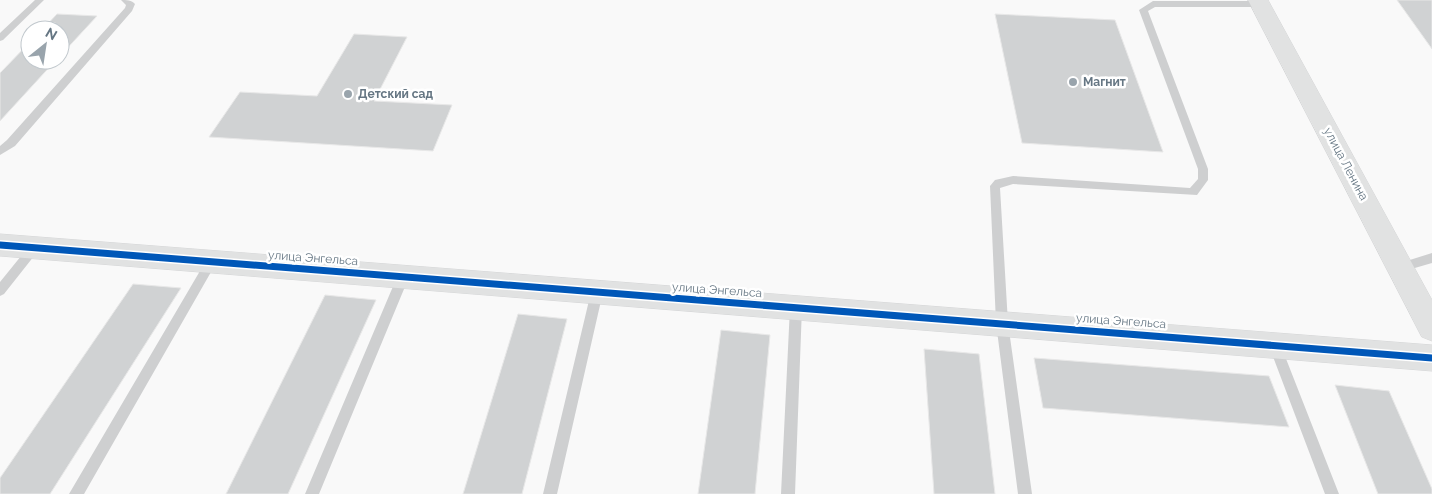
<svg xmlns="http://www.w3.org/2000/svg" width="1432" height="494" font-family="Raleway,sans-serif">
	<rect width="100%" height="100%" fill="#f9f9f9"/>
	<!-- building -->
	<path fill="#d0d2d3" stroke="#e8e8e8" d="M1397,0H1432V49Z
		M57,14L97,16L60,56V30H42Z
		M995,14L1115,20L1163,152L1022,143Z
		M354,34L407,37L374,101L452,105L433,151L209,137L240,92L317,96Z
		M30,42V60H56L0,121V73Z
		M133,284L181,288L50,494H0V478Z
		M325,295L376,300L288,494H226Z
		M518,314L567,319L522,494H463Z
		M721,330L770,335L755,494H698Z
		M924,349L979,354L995,494H934Z
		M1034,358L1269,376L1289,427L1043,408Z
		M1335,385L1389,391L1432,489V494H1378Z"/>
	<g fill="none" stroke-linecap="round" stroke-linejoin="round">
		<defs>
			<path id="secondary" d="M1248,0H1268L1432,300V341L1422,337Z
				M0,234L1432,345V371L0,256Z"/>
		</defs>
		<!-- secondary casing -->
		<use href="#secondary" stroke="#d5d6d7" stroke-width="1"/>
		<!-- lane -->
		<path fill="#cecfd0" fill-rule="evenodd" d="M35,0H44L3,40L0,41V33Z
			M121,0C126,0 132,0 135,4L132,11L15,146L0,155V146L7,140L125,8L126,5Z
			M1153,1H1260L1264,4L1260,7H1155L1148,11L1208,169V180L1197,195L1013,184L1000,188L1008,323L1032,494H1018L996,323L990,186L995,180L1013,176L1190,188L1198,179V169L1139,10Z
			M34,244L38,245L40,248L38,251L4,294L0,296V282L30,245Z
			M1432,253V263L1401,272L1397,270L1395,267L1397,264Z
			M211,257L215,259L217,262L215,265L84,494H69L207,259Z
			M403,272L407,274L409,277L319,494H305L397,277L399,274Z
			M597,287L601,289L603,292L557,494H543L591,292L593,289Z
			M796,302L800,303L802,307L795,494H781L790,307L792,303Z
			M1275,341L1279,342L1281,346L1339,494H1325L1269,346L1271,342Z"/>
		<!-- secondary -->
		<use href="#secondary" fill="#e1e2e2" fill-rule="evenodd"/>
		<defs>
			<path id="cycleway" d="M0,245L1432,358"/>
		</defs>
		<!-- cycleway casing -->
		<use href="#cycleway" stroke="#fff" stroke-width="10"/>
		<!-- cycleway -->
		<use href="#cycleway" stroke="#0057b8" stroke-width="7"/>
	</g>
	<!-- markers -->
	<g fill="#99a4ac" stroke="#fff" stroke-width="2">
		<circle cx="1073" cy="82" r="5"/>
		<circle cx="348" cy="94" r="5"/>
	</g>
	<g text-anchor="middle" stroke-width="5" stroke-linejoin="round" paint-order="stroke">
		<!-- poi labels -->
		<g font-size="12" font-weight="bold" fill="#657683" stroke="#fff" text-anchor="start">
			<text x="1083" y="86">Магнит</text>
			<text x="358" y="98">Детский сад</text>
		</g>
		<!-- street labels -->
		<g font-size="12" fill="#657683" stroke="#fff">
			<text transform="translate(1346 164) rotate(62)" y="4">улица Ленина</text>
			<text transform="translate(313 258) rotate(4)" y="4">улица Энгельса</text>
			<text transform="translate(717 290) rotate(4)" y="4">улица Энгельса</text>
			<text transform="translate(1121 321) rotate(4)" y="4">улица Энгельса</text>
		</g>
	</g>
	<!-- north arrow -->
	<g transform="translate(45 45) rotate(30)"><circle r="24" fill="#ffffff" stroke="#c1c8cd"/>
	<path d="M0-4L9 19L0 12L-9 19Z" fill="#99a4ac"/>
	<text y="-8" font-size="14" font-weight="bold" text-anchor="middle" fill="#657683">N</text>
	</g>
</svg>
